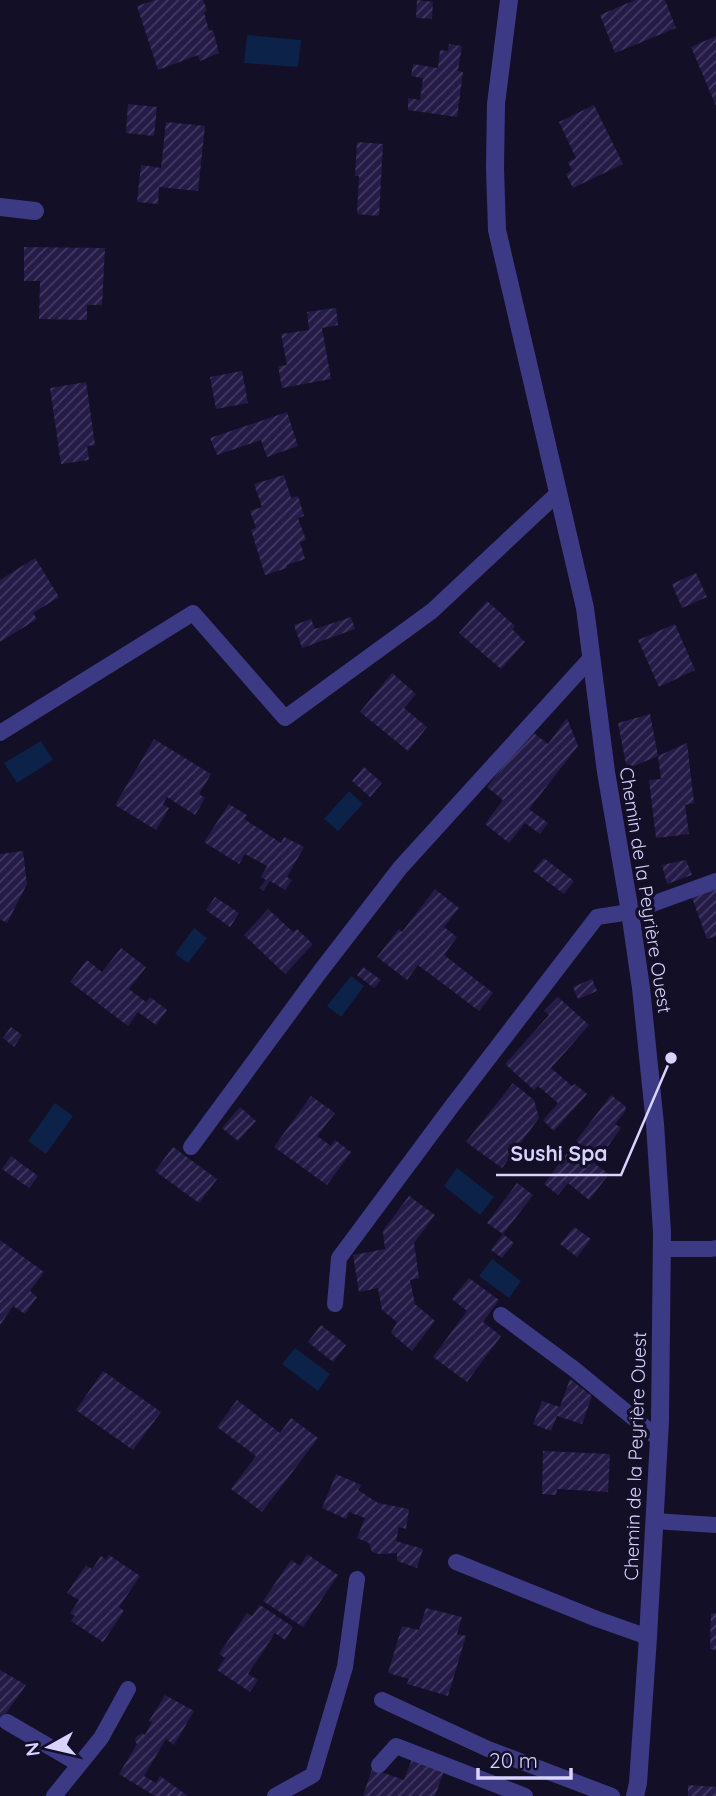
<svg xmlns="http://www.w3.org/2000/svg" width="716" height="1796" viewBox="0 0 716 1796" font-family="Quicksand,sans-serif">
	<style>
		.water { fill: #0c2248 }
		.building { fill: url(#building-hatch) }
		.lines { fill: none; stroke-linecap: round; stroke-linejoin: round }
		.lane { stroke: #3d3a85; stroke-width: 16 }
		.street { stroke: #3d3a85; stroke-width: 18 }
		.labels { text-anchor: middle; stroke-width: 7; stroke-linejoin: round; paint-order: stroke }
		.street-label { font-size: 19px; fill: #d9d4ff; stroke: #130f26 }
		.leader { fill: none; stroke: #d9d4ff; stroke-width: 2.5 }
		.callout-dot { fill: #d9d4ff; stroke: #130f26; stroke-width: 2.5 }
		.callout-label { font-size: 21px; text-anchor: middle; font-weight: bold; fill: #d9d4ff; stroke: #130f26; stroke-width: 7; stroke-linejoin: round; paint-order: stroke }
	</style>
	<defs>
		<pattern id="building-hatch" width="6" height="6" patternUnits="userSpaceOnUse" patternTransform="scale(1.75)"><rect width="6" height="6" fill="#241b47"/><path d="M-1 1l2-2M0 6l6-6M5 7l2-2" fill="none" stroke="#433b63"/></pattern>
	</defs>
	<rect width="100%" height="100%" fill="#130f26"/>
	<path class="water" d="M247 35 301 40 298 67 244 63Z
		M41 741 53 760 17 783 4 763Z
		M349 791 363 804 338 831 324 819Z
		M194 928 207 938 188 963 175 954Z
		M351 976 364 986 341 1017 327 1006Z
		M55 1103 73 1116 46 1154 28 1141Z
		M457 1168 494 1197 480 1215 444 1186Z
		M492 1259 521 1281 509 1298 479 1276Z
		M295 1348 330 1374 318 1391 282 1364Z"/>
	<path class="building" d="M155 0H203L207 11 204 12 209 31 213 30 219 53 200 61 198 55 158 70 137 6Z
		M417 0 433 2 432 19 416 18Z
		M635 0H665L676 28 615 53 600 15Z
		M716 36V106L691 47Z
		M449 44 462 46 458 71 463 72 457 117 408 110V98L420 100 423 78 411 76 413 64 438 68 440 50 448 51Z
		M128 104 157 107 154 136 126 133Z
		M594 105 623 164 573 188 566 174 572 170 568 162 576 158 559 122Z
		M166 122 205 126 198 191 159 187 158 204 137 202 141 165 161 168Z
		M357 142 383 144 379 216 357 214 359 176H355Z
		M24 247 105 248 102 305H87V320L39 319 40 281H24Z
		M336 308 338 325 322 328 331 379 282 388 278 366 287 365 281 334 309 330 307 312Z
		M242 371 248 403 216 409 210 377Z
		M86 382 95 445 87 446 89 460 61 464 50 388Z
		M287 412 298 446 267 457 261 440 217 455 210 438Z
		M284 475 291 498 298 496 304 516 298 518 306 540 300 542 305 559 287 565V568L265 575 251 530 256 528 250 511 262 507 254 484Z
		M35 558 59 597 33 613 37 619 0 642V580Z
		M696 573 707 597 682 608 672 584Z
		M487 601 515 626 512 629 525 642 501 669 459 633Z
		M351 617 355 629 302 648 294 625 311 619 315 629Z
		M675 624 695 670 659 687 638 640Z
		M392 673 416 694 404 708 427 727 408 751 360 712Z
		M650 714 658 756 627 769 618 723Z
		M567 718 578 746 529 809 548 823 540 834 525 823 509 843 485 824 503 800 487 787 531 731 548 744Z
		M154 739 211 774 199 794 205 798 195 815 167 797 163 804 169 808 156 830 115 805Z
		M687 743 694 803 685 805 689 834 656 838 649 780 661 779 658 756Z
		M364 767 382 783 370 797 352 781Z
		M229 804 247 815 244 819 281 843 284 837 304 847 287 877 292 880 285 890 270 881 263 891 259 888 266 880 261 877 267 866 245 854 239 864 204 842Z
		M23 851 27 884 7 923 0 919V854Z
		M544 858 574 881 564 894 533 871Z
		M686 860 692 875 667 884 662 865Z
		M435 889 459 908 444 927 457 937 444 955 493 993 479 1011 418 965 407 980 377 957 399 929 402 932Z
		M716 889V936L707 939 692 898Z
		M215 897 239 913 230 927 206 910Z
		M268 909 293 932 297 929 313 944 285 974 244 935Z
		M121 948 146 967 129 989 146 1002 150 997 167 1010 156 1025 138 1012 128 1026 70 982 87 960 102 972Z
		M363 967 381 980 374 988 357 975Z
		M592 979 597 991 578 999 573 987Z
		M558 997 589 1025 551 1068 572 1086 575 1084 587 1094 554 1131 543 1120 558 1103 538 1086 534 1090 505 1064 549 1015 544 1011Z
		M11 1027 22 1035 14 1047 3 1038Z
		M513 1083 534 1100 539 1118 502 1168 466 1142Z
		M611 1095 625 1106 626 1110 615 1124 621 1128 595 1164 609 1174 589 1200 568 1183 558 1195 544 1184 567 1153 568 1154 578 1142 576 1141Z
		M311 1096 335 1113 317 1136 331 1146 335 1140 351 1152 327 1185 274 1147Z
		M240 1107 256 1121 238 1141 222 1128Z
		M173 1147 217 1179 199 1203 155 1171Z
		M11 1156 38 1176 29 1188 2 1169Z
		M517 1183 533 1195 503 1234 514 1243 502 1258 491 1250 503 1234 487 1223Z
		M409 1196 435 1215 414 1243 419 1278 410 1280 415 1304 435 1321 412 1351 391 1333 397 1322 382 1310 378 1288 359 1292 353 1255 385 1249 383 1231Z
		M574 1227 591 1239 577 1257 560 1244Z
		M0 1240 44 1272 30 1291 37 1297 25 1314 13 1306 0 1325Z
		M469 1278 499 1300 483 1322 501 1336 467 1382 433 1357 467 1311 452 1299Z
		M321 1325 346 1345 333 1362 308 1342Z
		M103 1371 161 1412 133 1450 76 1410Z
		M570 1379 592 1396 582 1424 557 1416 551 1431 533 1424 542 1401 560 1407Z
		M237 1400 280 1433 291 1418 318 1438 262 1512 231 1489 256 1456 217 1427Z
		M543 1451 610 1454 608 1492 557 1489 556 1495 542 1494Z
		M336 1474 361 1485 358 1490 378 1503 409 1509 406 1529 399 1527 396 1541 423 1549 417 1568 397 1561V1553L379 1554 372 1552 369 1543 357 1538 365 1518 349 1512 346 1519 322 1508Z
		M307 1554 338 1575 303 1627 263 1601 291 1560 300 1566Z
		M109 1555 140 1576 119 1607 124 1611 103 1642 71 1621 75 1616 70 1613 79 1600 67 1593 86 1565 92 1569 101 1556 106 1560Z
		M260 1605 293 1627 285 1640 275 1633 248 1674 258 1680 250 1692 217 1670 225 1658 219 1654 247 1613 252 1616Z
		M426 1608 462 1617 457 1634 466 1636 448 1696 407 1684 409 1679 388 1673 402 1626 419 1630Z
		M711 1613H716V1650L710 1649Z
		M0 1670 26 1685 0 1722Z
		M165 1695 194 1711 174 1745 166 1739 144 1776 156 1783 160 1776 188 1796H155L119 1774 137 1744 135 1741 136 1737 142 1733 145 1735 152 1722 149 1721Z
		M412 1759 444 1771 435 1796H363L372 1769 404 1780Z
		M688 1785 716 1787V1796H688Z"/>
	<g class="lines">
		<path class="lane" d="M0 733 193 613 285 718 432 611 558 493
			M191 1147 319 973 400 868 591 658
			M662 1249H711L716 1248
			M335 1304 339 1258 452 1106 597 917 630 912 716 881
			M501 1315 574 1369 659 1439
			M654 1521 716 1525
			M456 1562 597 1619 648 1637
			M382 1700 488 1749 612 1796
			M7 1722 79 1764
			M379 1765 396 1746 525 1796
			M54 1796 101 1738 128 1689
			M275 1796 313 1775 345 1667 357 1579"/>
		<path class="street" d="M509 0 496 104 495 168 497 230 585 608 606 772 630 912 641 988 655 1124 662 1232 660 1421 648 1637 638 1783 635 1796
			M0 207 35 211"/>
	</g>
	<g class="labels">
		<g class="street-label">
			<text transform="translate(646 890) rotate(81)" y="7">Chemin de la Peyrière Ouest</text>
			<text transform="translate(635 1456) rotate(-88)" y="7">Chemin de la Peyrière Ouest</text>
		</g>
	</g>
	<path class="leader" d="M671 1058L621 1175H496"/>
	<circle class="callout-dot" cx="671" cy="1058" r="7"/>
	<g class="callout-label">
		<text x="559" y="1161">Sushi Spa</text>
	</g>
	<g transform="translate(49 1747) rotate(262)" stroke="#130f26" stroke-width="5" paint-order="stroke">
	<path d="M0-5L12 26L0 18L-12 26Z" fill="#d9d4ff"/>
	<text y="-10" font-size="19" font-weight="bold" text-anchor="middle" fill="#d9d4ff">N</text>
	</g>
	<path d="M478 1768v10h93v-10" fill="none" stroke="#d9d4ff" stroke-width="3.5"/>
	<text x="489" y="1768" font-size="21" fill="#d9d4ff" stroke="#130f26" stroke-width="5" paint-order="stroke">20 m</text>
</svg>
